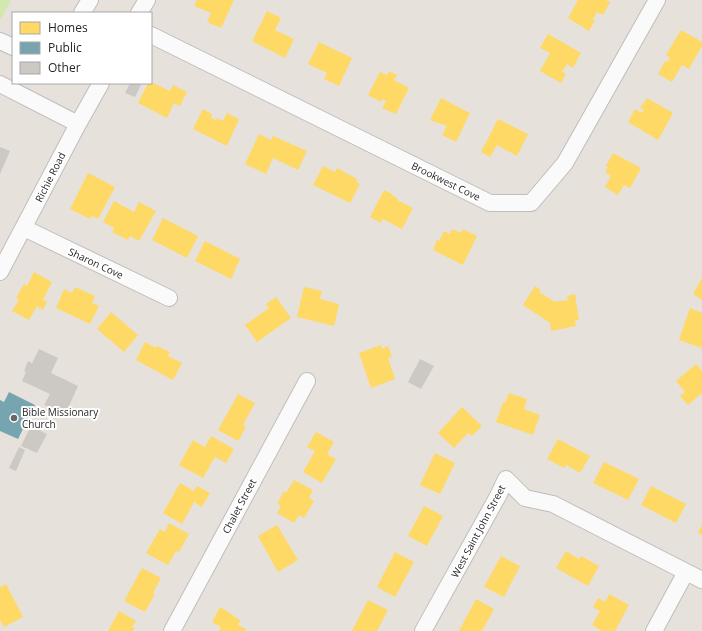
<svg xmlns="http://www.w3.org/2000/svg" width="702" height="631" viewBox="0 0 702 631" font-family="'Open Sans',sans-serif">
	<style>
		.pitch { fill: #d4e7af }
		.homes { fill: #ffd966 }
		.public { fill: #76a5af }
		.building { fill: #ccc9c5 }
		.lines { fill: none; stroke-linecap: round; stroke-linejoin: round }
		.minor-casing { stroke: #bfbdbd; stroke-width: 18 }
		.minor { stroke: #fbfafa; stroke-width: 16 }
		.poi-dot { fill: #696765; stroke: #fff; stroke-width: 1.5 }
		.labels { text-anchor: middle; stroke-width: 4; stroke-linejoin: round; paint-order: stroke }
		.street-label { font-size: 10px; fill: #262626; stroke: #fff }
		.poi-label { font-size: 10px; fill: #262626; stroke: #fff; text-anchor: start }
	</style>
	<rect width="100%" height="100%" fill="#e6e1db"/>
	<path class="pitch" d="M0 0H11L1 19H0Z"/>
	<path class="homes" d="M197 0H234L221 28 207 22 211 13 194 6Z
		M578 0H607L610 2 603 15 597 12 593 19 595 20 589 31 568 18Z
		M267 11 281 18 275 30 294 39 285 58 252 41Z
		M681 30 702 42V46L689 69 682 65 672 82 658 74 665 61 667 62 670 58 666 55Z
		M548 34 581 53 573 68 567 64 562 72 566 74 561 83 540 71 550 53 540 48Z
		M319 42 352 58 339 86 324 79 327 73 308 64Z
		M389 71 397 75 394 80 409 88 396 114 382 108 386 101 382 99 381 102 368 95 380 72 387 75Z
		M151 82 170 91 173 85 187 92 180 106 174 103 167 118 138 103 148 83H151Z
		M441 98 470 113 456 142 442 135 447 126 430 120Z
		M647 98 673 113 658 140 628 122 635 109 642 113 644 110 640 108Z
		M203 109 212 114 211 118 216 120 217 118 223 121 227 113 239 119 227 146 193 129Z
		M498 119 528 134 517 156 497 145 490 157 481 152Z
		M259 134 271 140 273 136 307 151 298 170 273 158 266 174 245 164Z
		M613 153 641 168 630 188 624 185 618 195 605 187 611 176 605 172 608 167 606 166Z
		M323 166 335 172 337 168 357 179 356 182 360 184 350 203 313 185Z
		M88 173 115 187 98 219 92 216 90 219 70 209Z
		M384 190 392 194V195L398 199 397 200 413 208 402 229 383 219 381 223 370 217Z
		M114 201 134 212 139 202 156 211 139 241 130 236 128 240 112 232 114 228 103 222Z
		M163 218 198 236 187 258 152 240Z
		M452 229 461 233 463 229 477 236 463 265 433 250 437 240 439 241 444 231 450 234Z
		M205 241 240 259 231 279 195 261Z
		M34 272 52 282 43 300 47 302 43 310 37 306 29 320 12 311 19 300 16 298 24 284 27 286Z
		M702 278V300L693 294Z
		M535 286 541 290 539 292 555 302 568 300 567 296 575 294 579 320 575 321 576 326 551 331 550 323 523 305Z
		M75 287 95 296 92 303 99 306 90 324 56 308 64 289 72 293Z
		M304 287 322 291 320 299 339 304 334 326 297 317Z
		M276 297 291 318 257 342 245 325 269 308 266 304Z
		M690 308 702 313V348L679 340Z
		M111 312 138 335 124 352 97 329Z
		M145 342 156 348 157 346 170 352 168 356 182 363 173 380 136 360Z
		M381 345 382 349 388 346 392 357 388 358 395 379 371 388 359 353Z
		M696 364 702 371V393L688 405 680 396 685 392 676 381Z
		M509 393 527 399 524 409 540 415 533 435 496 422 503 402 505 403Z
		M238 394 255 403 243 425 246 427 238 441 218 430Z
		M462 407 482 426 472 436 468 433 454 448 438 433Z
		M316 432 334 442 327 454 336 459 322 483 303 472 315 451 307 447Z
		M211 436 234 449 226 463 215 457 203 478 179 465 193 440 205 447Z
		M558 439 590 456 580 473 566 465 564 468 547 459Z
		M435 453 455 463 440 494 420 485Z
		M604 462 639 479 628 500 593 483Z
		M294 480 313 490 309 498 314 501 304 518 299 515 294 523 277 513 281 506 277 504 284 491 286 493Z
		M180 483 194 491 197 486 210 493 202 507 194 502 182 524 163 513Z
		M651 486 686 504 676 523 641 505Z
		M424 506 443 516 427 546 408 536Z
		M169 523 189 534 179 552 176 551 168 565 146 553 160 529 165 532Z
		M277 525 298 560 278 572 258 536Z
		M702 525V535L698 533Z
		M566 551 579 559 581 556 599 566 588 586 556 568Z
		M395 552 414 562 395 597 377 587Z
		M501 556 520 566 504 597 484 587Z
		M142 568 161 578 153 593 155 594 145 612 124 601Z
		M6 584 23 617 4 627 0 620V587Z
		M609 594 629 605 615 631H602L592 625 600 611 593 607 598 598 605 602Z
		M476 599 494 609 482 631H459Z
		M368 600 388 610 377 631H352Z
		M220 607 233 615V616L240 620 238 625 246 629 245 631H219L221 627 212 622Z
		M119 611 136 621 132 627 135 628 133 631H108Z"/>
	<path class="public" d="M9 392 35 405 18 439 0 431V400L4 402Z"/>
	<path class="building" d="M130 83H138L141 85 135 97 125 93Z
		M0 147 10 151 0 174Z
		M39 349 58 358 51 373 78 386 65 415 44 405 50 394 22 381 26 372 24 371 28 361 32 363Z
		M420 359 434 366 421 389 408 382Z
		M31 426 47 434 37 453 21 446Z
		M19 447 25 450 16 471 9 468Z"/>
	<g class="lines">
		<g class="minor-casing">
			<path id="minor" d="M82 13 90 0
				M139 13 147 0
				M151 35 490 203H531L565 163 657 0
				M0 41 13 47
				M0 84 78 124
				M24 228 169 298
				M0 272 78 124 101 83
				M172 631 307 381
				M423 631 498 496 506 479 525 498 553 504 702 580
				M654 631 686 572"/>
		</g>
		<use href="#minor" class="minor"/>
	</g>
	<circle class="poi-dot" cx="14" cy="418" r="4"/>
	<g class="labels">
		<g class="street-label">
			<text transform="translate(50 177) rotate(-63)" y="4">Richie Road</text>
			<text transform="translate(446 181) rotate(26)" y="4">Brookwest Cove</text>
			<text transform="translate(96 263) rotate(25)" y="4">Sharon Cove</text>
			<text transform="translate(239 506) rotate(-62)" y="4">Chalet Street</text>
			<text transform="translate(478 531) rotate(-62)" y="4">West Saint John Street</text>
		</g>
		<g class="poi-label">
			<text x="22" y="416">Bible Missionary<tspan x="22" dy="12">Church</tspan></text>
		</g>
	</g>
	<rect x="12" y="12" width="140" height="72" fill="#ffffff" stroke="#a8a8a8"/>
	<rect x="20" y="22" width="20" height="12" fill="#ffd966" stroke="#a8a8a8"/>
	<text x="48" y="32" font-size="12" fill="#262626">Homes</text>
	<rect x="20" y="42" width="20" height="12" fill="#76a5af" stroke="#a8a8a8"/>
	<text x="48" y="52" font-size="12" fill="#262626">Public</text>
	<rect x="20" y="62" width="20" height="12" fill="#ccc9c5" stroke="#a8a8a8"/>
	<text x="48" y="72" font-size="12" fill="#262626">Other</text>
</svg>
